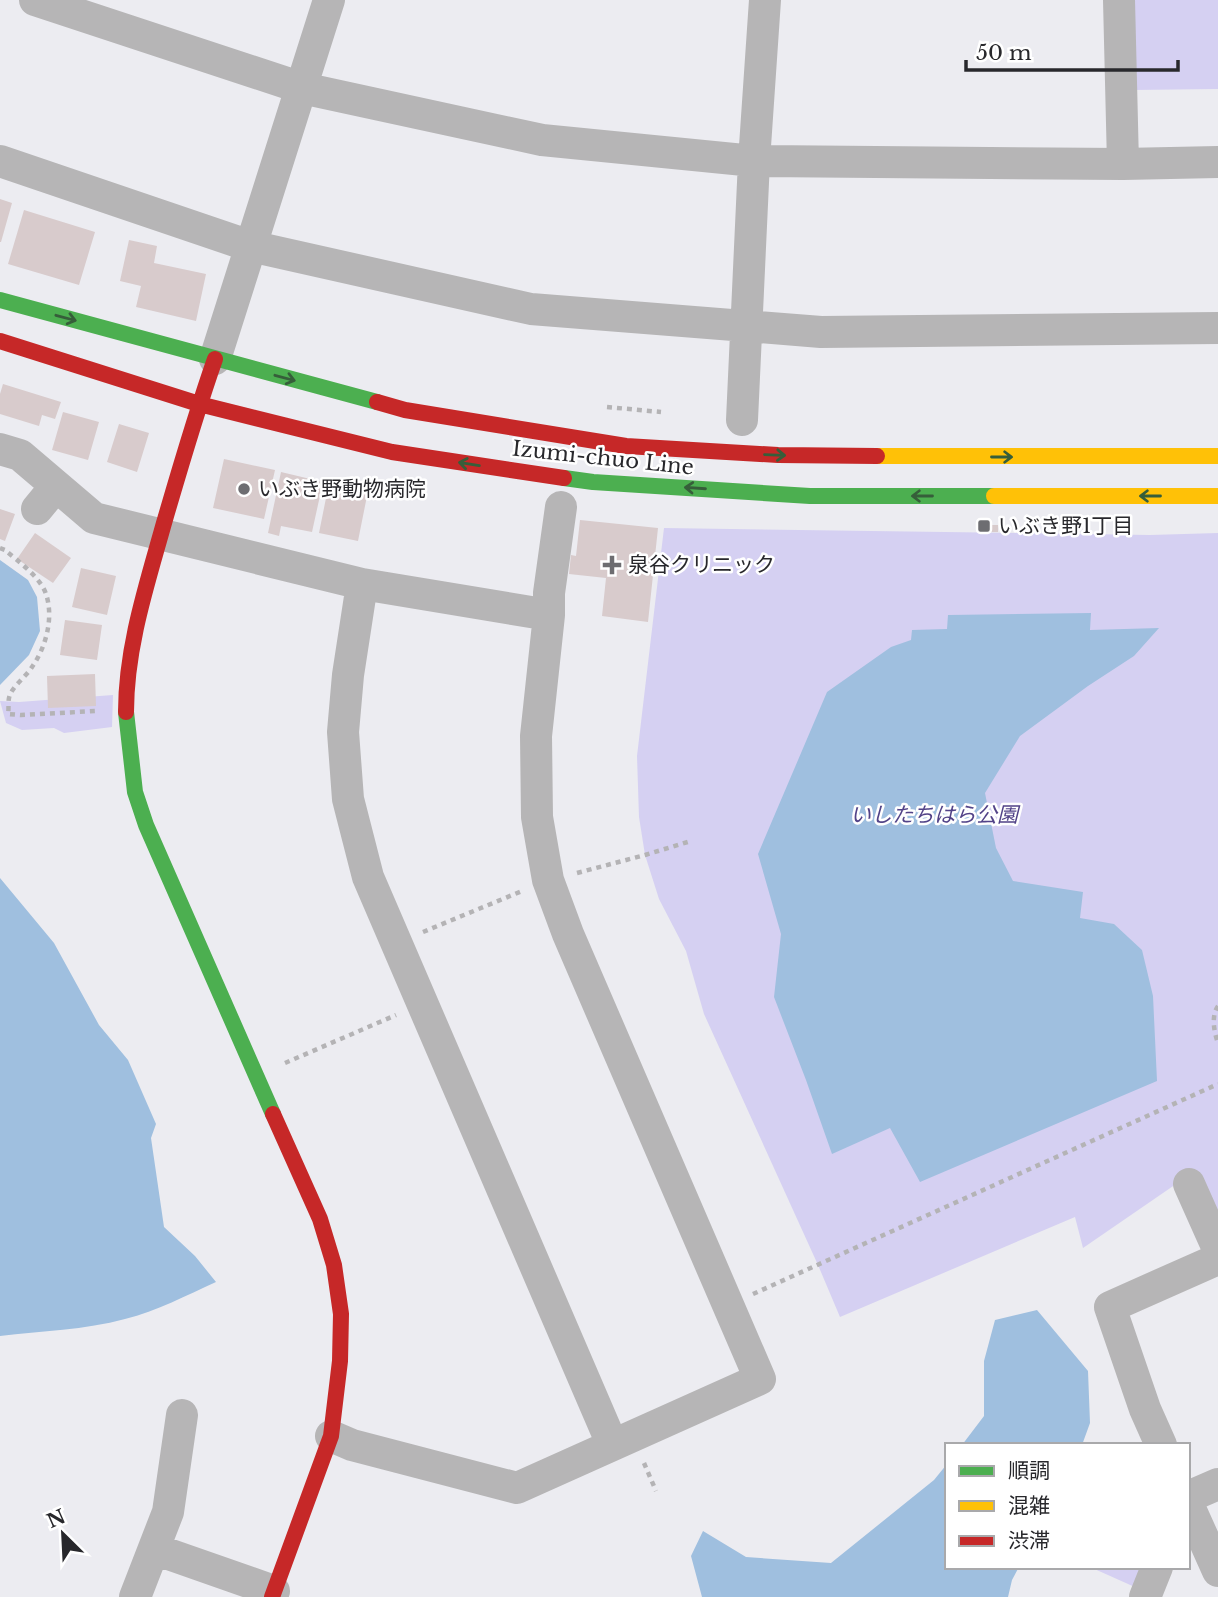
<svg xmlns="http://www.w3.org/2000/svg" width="1218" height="1597" viewBox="0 0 1218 1597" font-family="'Libre Baskerville','Noto Sans JP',serif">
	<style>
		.green { fill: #d5d0f2 }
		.water { fill: #9fbfdf }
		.building { fill: #d8cbcc }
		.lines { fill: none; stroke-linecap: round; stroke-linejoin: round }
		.path { stroke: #b4b3b5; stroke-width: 4.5; stroke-dasharray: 5 5; stroke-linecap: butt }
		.street { stroke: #b6b5b6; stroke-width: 32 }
		.fast { stroke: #4caf50; stroke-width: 16 }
		.slow { stroke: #ffc107; stroke-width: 16 }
		.jam { stroke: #c62828; stroke-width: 16 }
		.oneway { stroke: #365e3a }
		.poi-dot { fill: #6d6d71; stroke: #fff; stroke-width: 2.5 }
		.labels { text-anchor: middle; stroke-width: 5; stroke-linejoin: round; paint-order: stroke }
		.street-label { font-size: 21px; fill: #28282c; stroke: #fff }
		.poi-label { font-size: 21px; fill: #28282c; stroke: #fff; text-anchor: start }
		.park-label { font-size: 21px; font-style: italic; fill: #524388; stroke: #fff }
	</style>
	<rect width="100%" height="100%" fill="#ececf1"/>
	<path class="green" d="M1131 0H1218V89L1133 90Z
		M664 528 1150 535 1218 533V1222L1195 1171 1083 1248 1075 1217 840 1317 818 1265 704 1014 686 951 659 899 645 855 639 817 637 756Z
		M113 695 112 727 64 733 54 728 22 730 6 723 0 701 19 702Z
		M1090 1567H1145L1137 1588Z"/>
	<path class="water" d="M0 560 28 580 37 597 40 631 29 655 0 685Z
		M1091 613 1090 630 1159 628 1134 656 1088 686 1020 736 985 793 996 848 1013 881 1083 892 1080 918 1114 924 1142 950 1153 996 1157 1081 920 1182 890 1128 832 1154 806 1080 774 997 781 934 758 854 827 692 891 647 911 640 912 630 947 629 948 615Z
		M0 878 54 943 99 1025 128 1060 156 1124 151 1138 164 1227 195 1256 216 1282C187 1295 157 1311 125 1319 85 1330 41 1331 0 1336Z
		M1037 1310 1088 1371 1090 1423 1082 1445H962L984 1416V1361L995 1320Z
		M947 1464V1567H1019L1012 1580 1008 1597H702L691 1556 703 1531 746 1557 831 1563 934 1480Z"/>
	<path class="building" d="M0 199 12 203 1 242H0Z
		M24 210 95 232 79 285 8 264Z
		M129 240 157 246 154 263 206 274 196 321 136 307 141 286 120 281Z
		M3 384 61 402 55 419 42 415 39 426 0 414V394Z
		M63 412 99 422 88 460 52 450Z
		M119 424 149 433 137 472 107 462Z
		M224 459 275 470 264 519 213 508Z
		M281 472 323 482 312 532 281 526 279 536 268 533Z
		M330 478 369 486 358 541 319 533Z
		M0 509 15 514 5 541 0 539Z
		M580 520 658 528 648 622 602 616 606 578 569 574 571 555 576 556Z
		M982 525H998V532H982Z
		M35 533 71 558 53 583 17 559Z
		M81 568 116 576 107 615 72 607Z
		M65 620 102 625 97 660 60 655Z
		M95 674 96 706 48 708 47 676Z"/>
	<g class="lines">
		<path class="path" d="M607 407 661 412
			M0 548 5 550C18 561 41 578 46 594 54 618 46 647 32 667 26 677 11 687 9 698 8 703 9 709 8 714L21 715 96 711
			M577 873 645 855 691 841
			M423 932 522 891
			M1218 1006C1211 1016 1214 1032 1218 1043
			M285 1063 396 1015
			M753 1294 1218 1084
			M644 1463 656 1491"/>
		<path class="street" d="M35 0 302 88 542 140 754 161 1123 164 1218 162
			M1119 0 1123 164
			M0 161 250 246 531 309 821 332 1218 328
			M215 359 329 0
			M742 420 754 161 765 0
			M0 449 20 455 94 518 362 584 549 615 536 736 537 817 548 880 568 934 760 1379 517 1488 352 1445 331 1436
			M37 509 56 486
			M362 584 348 675 343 732 348 799 368 877 612 1444
			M549 615V593L561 507
			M1189 1184 1218 1249
			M1161 1445 1145 1409 1110 1307 1218 1259
			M1188 1497 1218 1484
			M1188 1504 1218 1571
			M154 1549 274 1591
			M135 1597 168 1512 182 1415
			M1145 1597 1157 1567"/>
		<path class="fast" d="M0 300 377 402
			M564 478 593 482 810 496H994
			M126 712 135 792 146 825 273 1114"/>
		<path class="slow" d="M877 456H1218
			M994 496H1218"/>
		<path class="jam" d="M0 341 199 404 392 452 564 478
			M377 402 405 410 626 446 778 455 877 456
			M126 712C126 647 147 584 164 523 180 468 196 413 215 359
			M272 1597 331 1436 340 1361 341 1314 334 1265 320 1219 273 1114"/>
	</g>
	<defs><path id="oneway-shaft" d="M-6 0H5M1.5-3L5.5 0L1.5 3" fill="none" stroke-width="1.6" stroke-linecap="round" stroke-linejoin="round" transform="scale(1.75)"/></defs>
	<g class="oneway">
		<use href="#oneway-shaft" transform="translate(66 318) rotate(15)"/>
		<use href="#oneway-shaft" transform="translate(285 378) rotate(15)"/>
		<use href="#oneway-shaft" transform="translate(775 455) rotate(2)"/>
		<use href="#oneway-shaft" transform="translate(1002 457)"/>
		<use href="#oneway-shaft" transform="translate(469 464) rotate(-171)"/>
		<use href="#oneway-shaft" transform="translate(695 488) rotate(-176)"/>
		<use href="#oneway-shaft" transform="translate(922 496) rotate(-180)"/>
		<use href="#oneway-shaft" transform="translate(1150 496) rotate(180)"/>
	</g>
	<g class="poi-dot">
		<circle cx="244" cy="489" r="7"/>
		<rect x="977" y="519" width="14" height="14" rx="3.5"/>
		<path d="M608.5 554.5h7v7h7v7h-7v7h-7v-7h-7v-7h7z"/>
	</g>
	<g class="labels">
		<g class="street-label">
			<text transform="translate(603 458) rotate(6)" y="7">Izumi-chuo Line</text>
		</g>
		<g class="poi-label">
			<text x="258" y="496">いぶき野動物病院</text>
			<text x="998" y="533">いぶき野1丁目</text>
			<text x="628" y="572">泉谷クリニック</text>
		</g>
		<g class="park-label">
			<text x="934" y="822">いしたちはら公園</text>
		</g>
	</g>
	<rect x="945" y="1443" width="245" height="126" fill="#ffffff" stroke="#a9a9ab" stroke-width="2"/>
	<rect x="959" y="1466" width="35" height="10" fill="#4caf50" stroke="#a9a9ab" stroke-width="2"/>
	<text x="1008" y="1478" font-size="21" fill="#28282c">順調</text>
	<rect x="959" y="1501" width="35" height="10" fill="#ffc107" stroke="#a9a9ab" stroke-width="2"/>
	<text x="1008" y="1513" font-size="21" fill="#28282c">混雑</text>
	<rect x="959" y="1536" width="35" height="10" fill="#c62828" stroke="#a9a9ab" stroke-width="2"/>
	<text x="1008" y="1548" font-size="21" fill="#28282c">渋滞</text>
	<g transform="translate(63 1534) rotate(336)" stroke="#ffffff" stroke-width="5" paint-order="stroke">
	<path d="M0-5L12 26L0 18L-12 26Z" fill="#28282c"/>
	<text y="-10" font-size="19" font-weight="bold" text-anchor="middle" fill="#28282c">N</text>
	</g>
	<path d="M966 60v10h212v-10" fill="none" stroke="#28282c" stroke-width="3.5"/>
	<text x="976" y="60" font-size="21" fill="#28282c" stroke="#ffffff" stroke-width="5" paint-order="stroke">50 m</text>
</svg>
